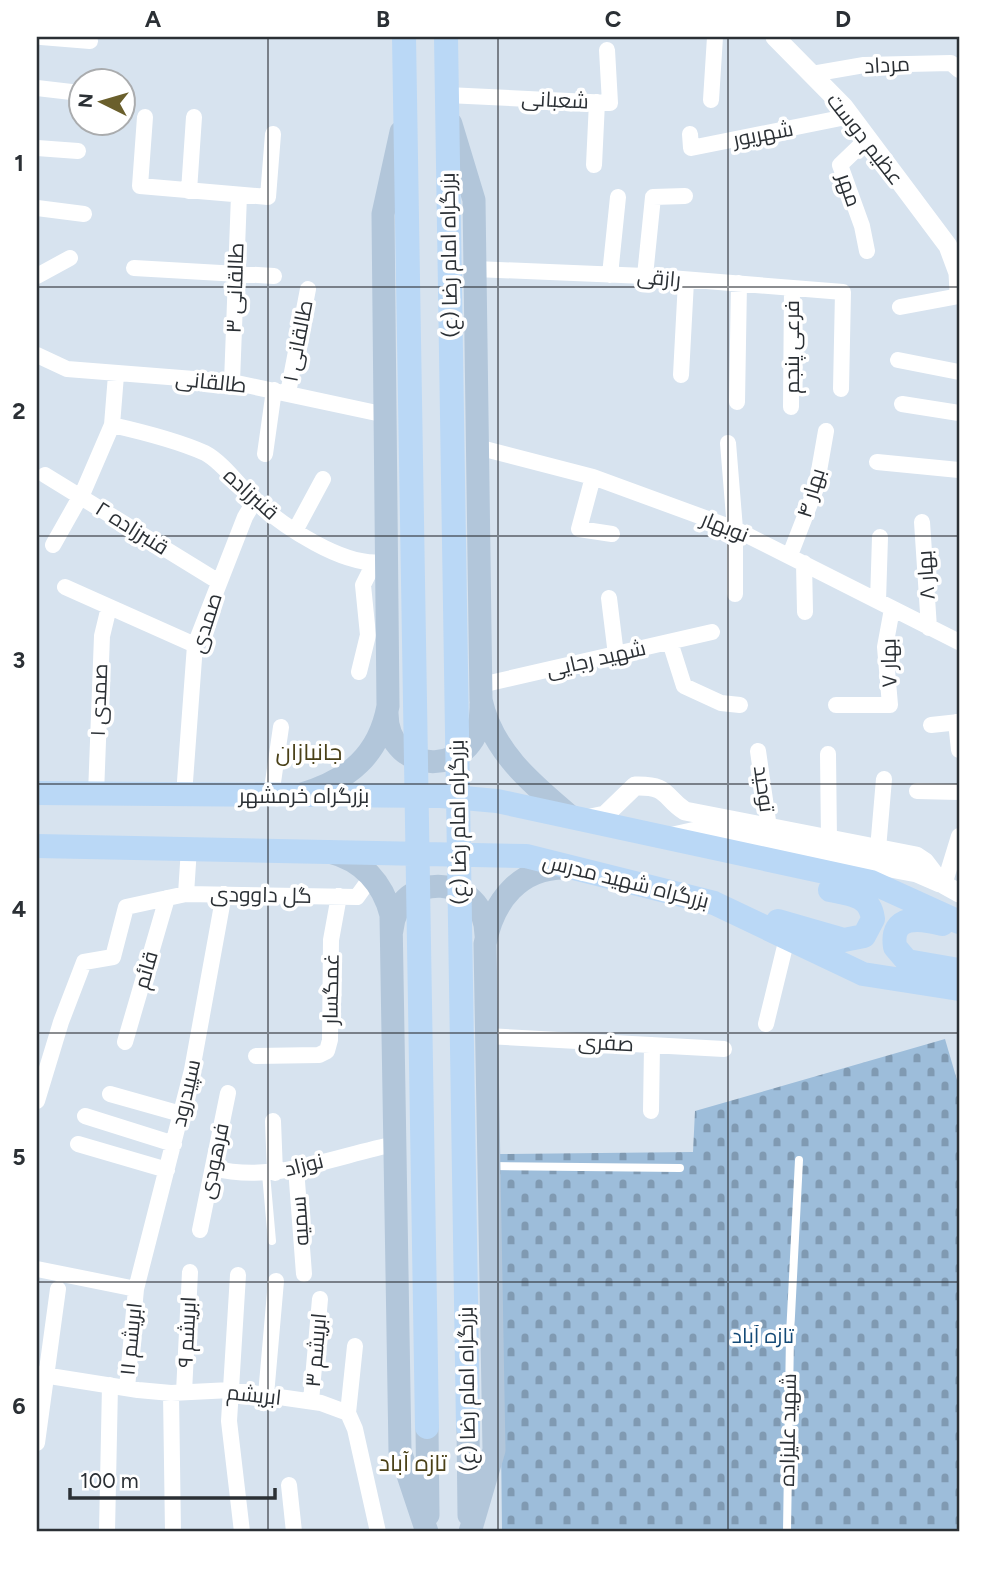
<svg xmlns="http://www.w3.org/2000/svg" width="996" height="1569" viewBox="0 0 996 1569" font-family="Figtree,Cairo,sans-serif">
	<style>
		.cemetery { fill: url(#cemetery-stones) }
		.lines { fill: none; stroke-linecap: round; stroke-linejoin: round }
		.service { stroke: #fff; stroke-width: 8 }
		.minor { stroke: #fff; stroke-width: 16 }
		.tertiary { stroke: #fff; stroke-width: 19 }
		.primary { stroke: #b2c6da; stroke-width: 23 }
		.trunk { stroke: #bad8f6; stroke-width: 24 }
		.grid { fill: none; stroke: #2b3035; stroke-width: 2; stroke-opacity: 0.55 }
		.labels { text-anchor: middle; stroke-width: 7; stroke-linejoin: round; paint-order: stroke }
		.street-label { font-size: 21px; fill: #2b3035; stroke: #fff }
		.park-label { font-size: 21px; fill: #144a76; stroke: #fff }
		.neighbourhood-label { font-size: 23px; fill: #4a4118; stroke: #fff }
		.neatline { fill: none; stroke: #2b3035; stroke-width: 2.5 }
		.grid-label { font-size: 23px; text-anchor: middle; font-weight: bold; fill: #2b3035 }
	</style>
	<defs>
		<pattern id="cemetery-stones" width="16" height="16" patternUnits="userSpaceOnUse" patternTransform="scale(1.75)"><rect width="16" height="16" fill="#9dbdda"/><path d="M2 7V4a2 2 0 0 1 4 0v3zM10 15v-3a2 2 0 0 1 4 0v3z" fill="#809ab2"/></pattern>
	</defs>
	<rect width="100%" height="100%" fill="#d7e3ef"/>
	<path class="cemetery" d="M945 1039 959 1087V1532H502L498 1154 693 1152 695 1111Z"/>
	<g class="lines">
		<path class="service" d="M492 1166 680 1168
			M266 1174 272 1241
			M787 1532 790 1335 799 1160"/>
		<path class="minor" d="M41 37 90 41
			M812 74 864 65 951 63 959 70
			M37 88 80 93
			M447 95 610 103 607 50
			M711 100 715 37
			M145 117 140 186 268 197 273 134
			M690 134 691 148 851 116
			M866 140 840 165 862 226 867 251
			M37 148 78 151
			M594 165 597 102
			M189 191 194 117
			M37 208 84 214
			M134 268 274 276
			M475 269 645 276 843 292 841 389
			M610 275 618 197
			M37 276 70 258
			M645 276 653 197 685 196
			M900 307 959 296
			M37 355 67 369 232 382 386 415
			M898 360 959 372
			M681 375 686 281
			M232 382 239 195
			M288 393 308 289
			M737 402 739 283
			M902 404 959 413
			M791 407 792 288
			M112 425C143 432 176 440 205 453 222 462 238 484 251 497 281 525 347 571 388 561
			M728 443 735 529V594
			M477 447 593 477 735 529 959 642
			M265 454 274 390
			M877 462 959 470
			M45 475 219 582
			M593 477 579 529 612 534
			M922 522 929 628
			M295 531 323 479
			M53 545 84 490 112 425 116 375
			M790 555 816 488 826 431
			M804 563 805 612
			M65 587 195 645
			M609 598 616 655
			M878 601 880 537
			M670 642 684 686 721 703 740 705
			M359 672 368 635 363 585 373 565
			M481 685 712 632
			M836 705H890L885 647 892 609
			M956 722 959 750
			M931 725 959 722
			M758 751 769 828
			M828 754 829 839
			M917 791 959 792
			M96 794 102 636 109 607
			M184 795 195 645 245 517 255 500
			M271 796 281 727
			M878 849 884 779
			M944 885 959 836
			M186 894 189 848
			M766 1024 787 938
			M487 1036 724 1049
			M125 1042 167 898
			M256 1056 319 1055 327 1051 330 1040 331 940 339 896
			M110 1094 181 1114
			M37 1101 61 1022 84 962 113 957 126 907 186 894 357 897 372 876
			M651 1111 652 1045
			M85 1116 174 1144
			M273 1121 275 1173
			M78 1144 167 1170
			M213 1168C274 1184 335 1156 395 1144
			M296 1168 304 1274
			M200 1230 228 1093
			M37 1269 136 1289
			M238 1275 229 1421 242 1532
			M37 1374 138 1390 171 1393 231 1390 321 1403 348 1413 355 1429 378 1532
			M127 1388 136 1289 192 1070 224 894
			M184 1392 190 1272
			M171 1393 173 1532
			M266 1395 276 1281
			M311 1401 320 1299
			M348 1413 355 1346
			M37 1443 58 1289
			M289 1485 294 1532
			M107 1532 110 1385"/>
		<path class="tertiary" d="M775 37 844 107 948 246 958 273 959 292
			M586 819 605 815 635 786C670 785 663 797 685 811L916 856 925 862 941 883 959 893
			M669 837 696 831 917 873 940 883"/>
		<path class="primary" d="M451 124 474 200 481 700C492 751 532 784 570 816
			M387 712C386 779 484 780 481 704
			M302 794C349 780 379 755 388 706L383 214 401 132
			M330 852C362 860 383 883 391 915L400 1451 427 1532
			M392 930C398 869 485 873 486 935
			M427 1427 428 1515
			M468 1427 469 1515
			M470 1532 494 1450 485 944C493 901 520 867 566 868"/>
		<path class="trunk" d="M404 37 427 1427
			M446 37 468 1427
			M37 793 441 796 497 801 871 882 959 922
			M37 846 526 856 714 903 863 974 959 989
			M778 921 844 940 864 936 873 919C870 895 850 894 830 890
			M942 924C920 918 890 914 895 947L907 961 959 970"/>
	</g>
	<path class="grid" d="M268 37V1532M498 37V1532M728 37V1532M37 287H959M37 536H959M37 784H959M37 1033H959M37 1282H959"/>
	<g class="labels">
		<g class="street-label">
			<text transform="translate(887 65) rotate(-3)" y="7">مرداد</text>
			<text transform="translate(555 100) rotate(3)" y="7">شعبانی</text>
			<text transform="translate(763 134) rotate(-11)" y="7">شهریور</text>
			<text transform="translate(865 139) rotate(52)" y="7">عظیم دوست</text>
			<text transform="translate(849 190) rotate(71)" y="7">مهر</text>
			<text transform="translate(449 255) rotate(-91)" y="7">بزرگراه امام رضا (ع)</text>
			<text transform="translate(659 278) rotate(5)" y="7">رازقی</text>
			<text transform="translate(235 288) rotate(-88)" y="7">طالقانی ۳</text>
			<text transform="translate(298 341) rotate(-79)" y="7">طالقانی ۱</text>
			<text transform="translate(792 347) rotate(-90)" y="7">فرعی پنجم</text>
			<text transform="translate(211 382) rotate(6)" y="7">طالقانی</text>
			<text transform="translate(811 493) rotate(-73)" y="7">بهار ۴</text>
			<text transform="translate(251 494) rotate(42)" y="7">قنبرزاده</text>
			<text transform="translate(725 527) rotate(22)" y="7">نوبهار</text>
			<text transform="translate(132 528) rotate(32)" y="7">قنبرزاده ۲</text>
			<text transform="translate(926 575) rotate(-94)" y="7">بهار ۸</text>
			<text transform="translate(206 623) rotate(-72)" y="7">صمدی</text>
			<text transform="translate(596 659) rotate(-13)" y="7">شهید رجایی</text>
			<text transform="translate(889 663) rotate(-91)" y="7">بهار ۷</text>
			<text transform="translate(99 700) rotate(-88)" y="7">صمدی ۱</text>
			<text transform="translate(764 789) rotate(82)" y="7">توحید</text>
			<text x="304" y="803">بزرگراه خرمشهر</text>
			<text transform="translate(458 822) rotate(-91)" y="7">بزرگراه امام رضا (ع)</text>
			<text transform="translate(626 881) rotate(14)" y="7">بزرگراه شهید مدرس</text>
			<text transform="translate(261 895) rotate(1)" y="7">گل داوودی</text>
			<text transform="translate(146 970) rotate(-74)" y="7">قائم</text>
			<text transform="translate(331 989) rotate(-89)" y="7">غمگسار</text>
			<text transform="translate(606 1043) rotate(3)" y="7">صفری</text>
			<text transform="translate(186 1093) rotate(-77)" y="7">سپیدرود</text>
			<text transform="translate(214 1161) rotate(-78)" y="7">فرهودی</text>
			<text transform="translate(304 1165) rotate(-14)" y="7">نوزاد</text>
			<text transform="translate(300 1221) rotate(-94)" y="7">سمیه</text>
			<text transform="translate(187 1332) rotate(-87)" y="7">ابریشم ۹</text>
			<text transform="translate(131 1339) rotate(-84)" y="7">ابریشم ۱۱</text>
			<text transform="translate(316 1350) rotate(-85)" y="7">ابریشم ۳</text>
			<text transform="translate(467 1389) rotate(-91)" y="7">بزرگراه امام رضا (ع)</text>
			<text transform="translate(254 1395) rotate(6)" y="7">ابریشم</text>
			<text transform="translate(788 1430) rotate(-89)" y="7">شهید علیزاده</text>
		</g>
		<g class="park-label">
			<text x="763" y="1343">تازه آباد</text>
		</g>
		<g class="neighbourhood-label">
			<text x="309" y="760">جانبازان</text>
			<text x="413" y="1471">تازه آباد</text>
		</g>
	</g>
	<rect width="996" height="1569" fill="none" stroke="#ffffff" stroke-width="77"/>
	<g transform="translate(102 102) rotate(275)"><circle r="33" fill="#ffffff" stroke="#aaacae" stroke-width="2"/>
	<path d="M0-5L12 26L0 18L-12 26Z" fill="#6a5f2c"/>
	<text y="-10" font-size="19" font-weight="bold" text-anchor="middle" fill="#2b3035">N</text>
	</g>
	<path d="M70 1488v10h205v-10" fill="none" stroke="#2b3035" stroke-width="3.5"/>
	<text x="80" y="1488" font-size="21" fill="#2b3035" stroke="#ffffff" stroke-width="5" paint-order="stroke">100 m</text>
	<rect x="38" y="38" width="920" height="1492" class="neatline"/>
	<g class="grid-label">
		<text x="153" y="27">A</text>
		<text x="383" y="27">B</text>
		<text x="613" y="27">C</text>
		<text x="843" y="27">D</text>
		<text x="19" y="171">1</text>
		<text x="19" y="419">2</text>
		<text x="19" y="668">3</text>
		<text x="19" y="917">4</text>
		<text x="19" y="1165">5</text>
		<text x="19" y="1414">6</text>
	</g>
</svg>
